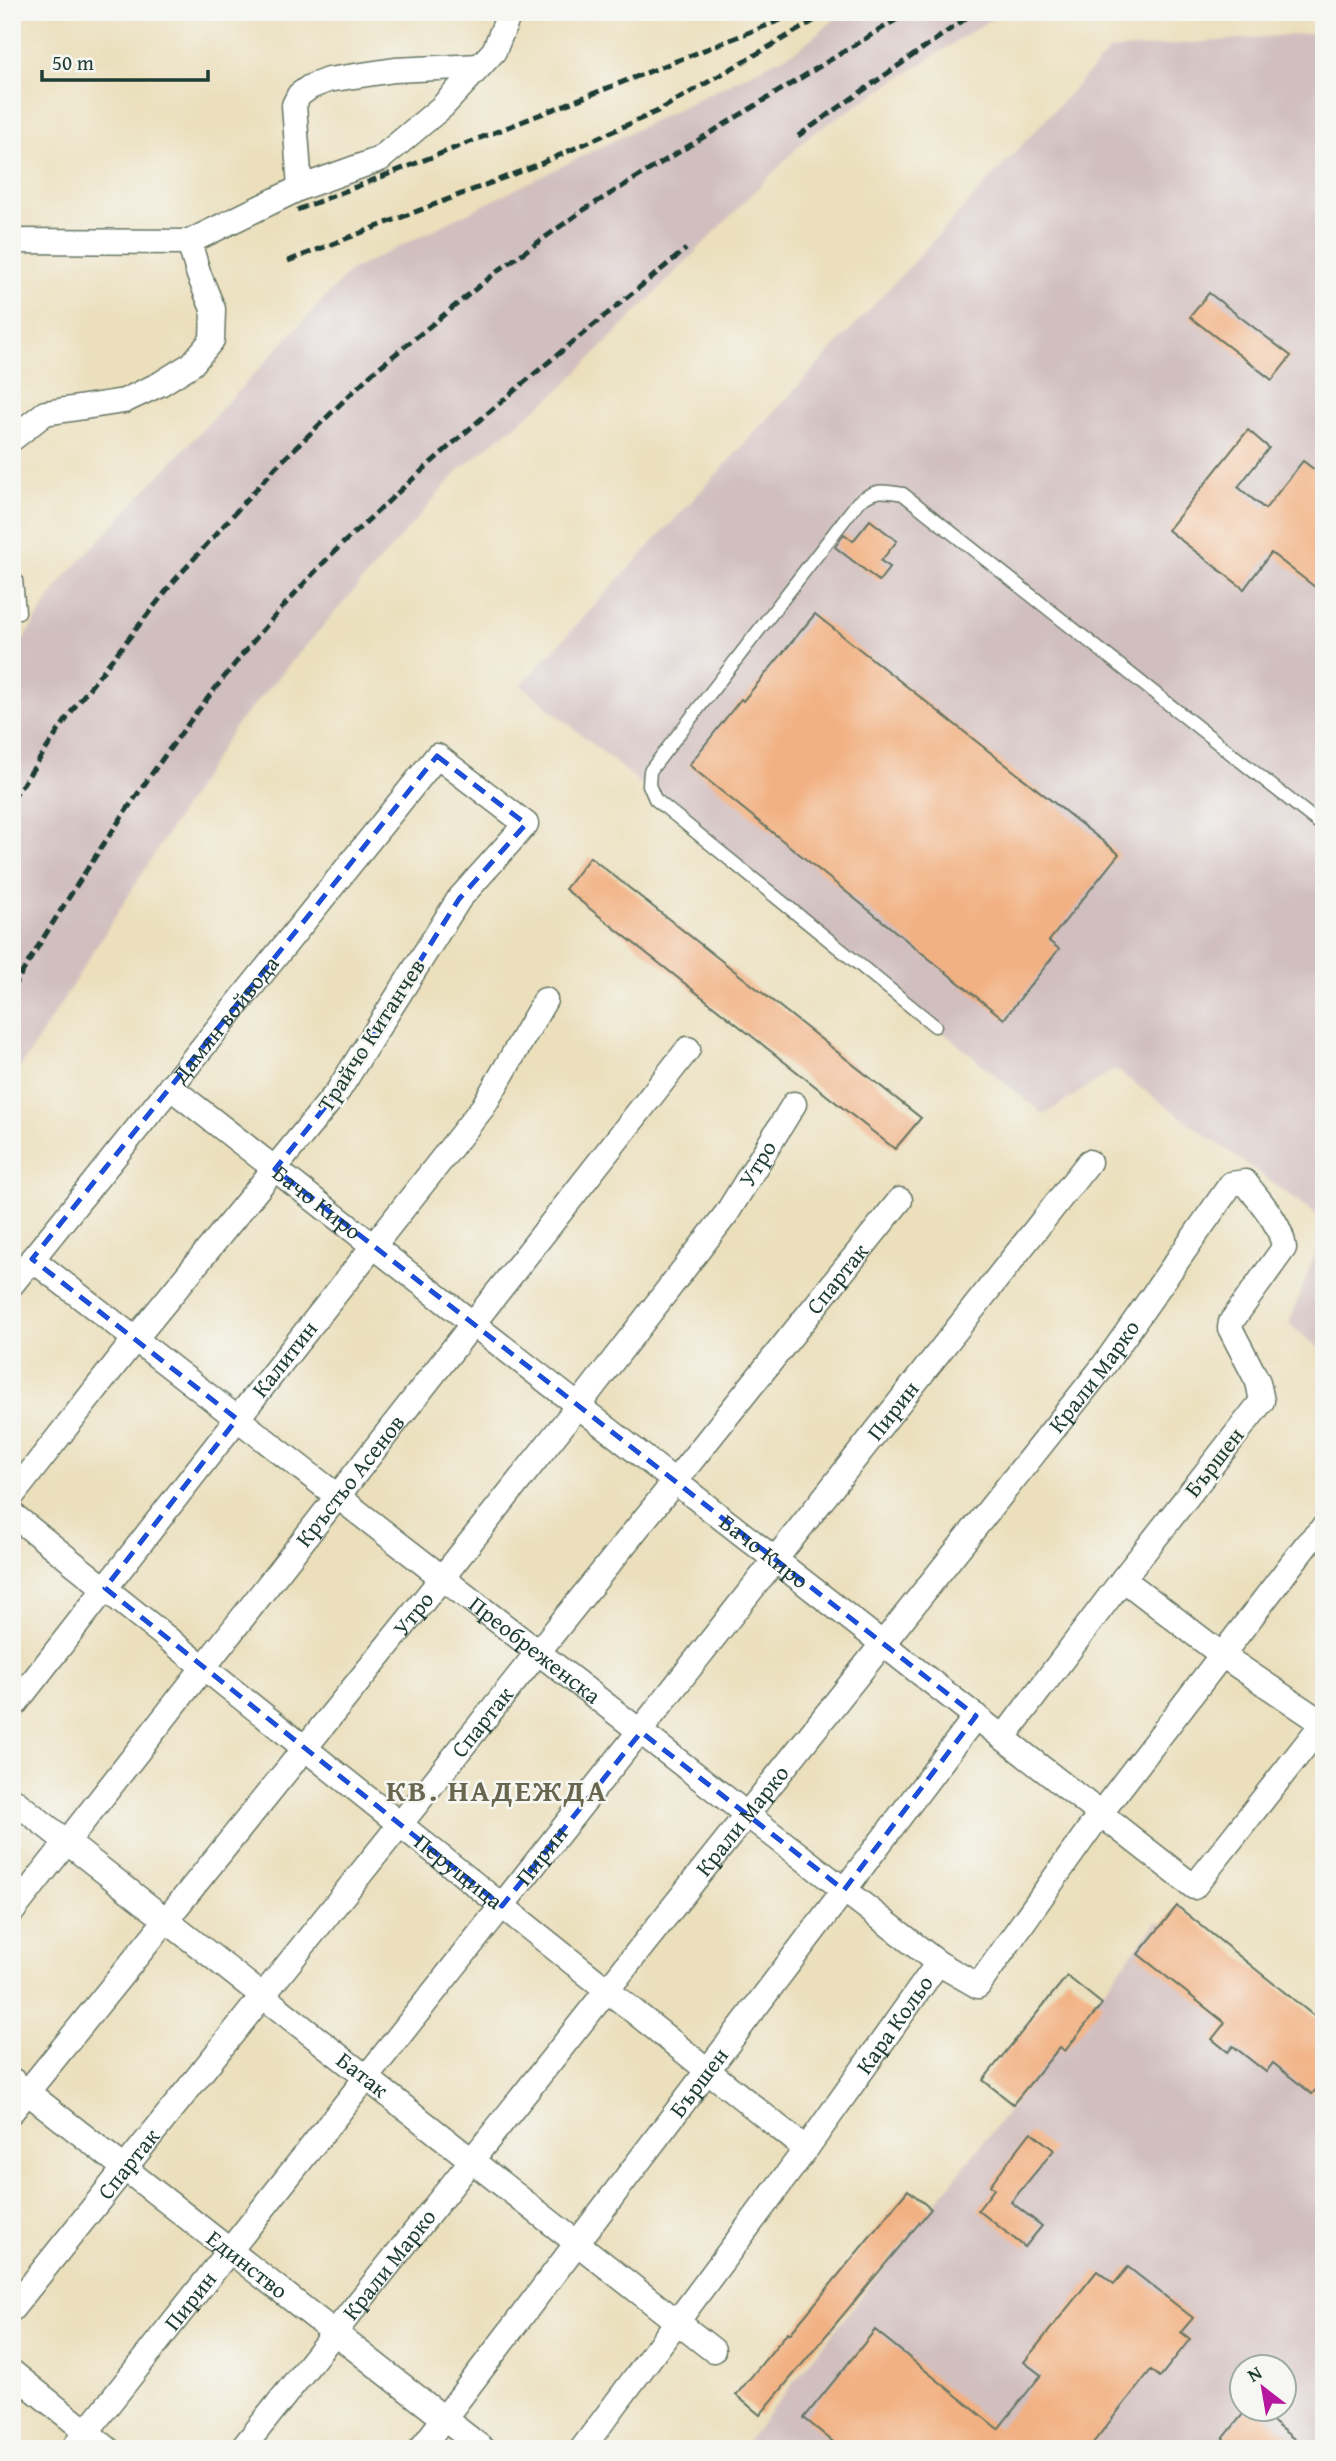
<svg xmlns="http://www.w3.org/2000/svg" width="1336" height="2461" viewBox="0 0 1336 2461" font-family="'Gentium Book Plus',serif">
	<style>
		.industrial { fill: #d1bfbf; fill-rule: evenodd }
		.building { fill: #f2b182 }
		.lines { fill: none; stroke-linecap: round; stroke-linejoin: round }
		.service-casing { stroke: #667664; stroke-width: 15 }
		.minor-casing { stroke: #667664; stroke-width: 27 }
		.service { stroke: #fff; stroke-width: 12 }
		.minor { stroke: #fff; stroke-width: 24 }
		.rail { stroke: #1f3d34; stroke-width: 5; stroke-dasharray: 10 5; stroke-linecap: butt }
		.marked { fill: none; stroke: #1d4ed8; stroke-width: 5; stroke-dasharray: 14 9; stroke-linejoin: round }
		.labels { text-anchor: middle; stroke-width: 5; stroke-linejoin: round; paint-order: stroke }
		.street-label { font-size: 23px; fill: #1f3d34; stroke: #f6f6f2 }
		.district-label { font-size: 30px; font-weight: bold; letter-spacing: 2px; fill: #69664f; stroke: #f6f6f2 }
	</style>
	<rect width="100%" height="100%" fill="#f6f6f2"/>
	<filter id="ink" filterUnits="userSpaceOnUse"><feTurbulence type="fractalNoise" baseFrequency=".0143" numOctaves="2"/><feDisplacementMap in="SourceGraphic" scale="14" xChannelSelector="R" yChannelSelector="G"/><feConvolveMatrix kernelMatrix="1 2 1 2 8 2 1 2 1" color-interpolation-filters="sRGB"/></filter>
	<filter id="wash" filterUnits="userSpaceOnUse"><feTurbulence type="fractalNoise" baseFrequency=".00686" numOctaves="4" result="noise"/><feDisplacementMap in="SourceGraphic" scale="28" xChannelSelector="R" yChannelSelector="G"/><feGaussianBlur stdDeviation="1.57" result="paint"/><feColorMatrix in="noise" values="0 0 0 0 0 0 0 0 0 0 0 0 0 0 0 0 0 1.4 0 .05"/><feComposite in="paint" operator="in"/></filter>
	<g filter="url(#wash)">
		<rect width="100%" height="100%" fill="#ebdfbc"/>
		<path class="industrial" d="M844 12H1002L809 136 563 387 460 469 233 729 12 1081V657L63 579 350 271 797 50Z
			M1324 32V1220L1115 1069 1044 1115 521 685 1110 50Z
			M1324 1229V1352L1289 1324Z
			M1158 1921 1324 2048V2449H741ZM1242 2366H1284V2408H1242Z"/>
		<g id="blocks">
			<path class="building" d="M1209 293 1291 356 1272 380 1190 317Z
				M1248 430 1269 448 1238 487 1265 509 1303 461 1324 477V594L1271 553 1244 589 1168 530Z
				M870 520 897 541 881 561 890 567 879 581 835 547 844 534 853 541Z
				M815 614 1119 854 1049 941 1059 949 1004 1019 689 765 741 699 743 701Z
				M590 857 921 1118 895 1149 565 889Z
				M1177 1906 1324 2024V2079L1312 2094 1273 2063 1266 2072 1233 2046 1228 2052 1212 2039 1225 2023 1138 1954Z
				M1067 1976 1102 2004 1065 2051 1060 2047 1013 2104 983 2080Z
				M1031 2132 1054 2150 1011 2202 1042 2226 1025 2247 978 2210 994 2189 990 2185Z
				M908 2190 931 2209 760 2415 736 2395 788 2332 790 2334Z
				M1128 2267 1193 2318 1181 2332 1190 2339 1160 2377 1151 2370 1088 2449H842L804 2418 875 2330 998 2429 1041 2375 1024 2362 1097 2271 1114 2284Z
				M1247 2409H1256L1307 2449H1215Z"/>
		</g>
	</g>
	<g filter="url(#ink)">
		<use href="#blocks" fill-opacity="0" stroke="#667664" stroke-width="2"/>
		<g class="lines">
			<g class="service-casing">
				<path id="service" d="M12 574 16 580 19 612
					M935 1026 655 799 649 785 650 771 858 502C876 489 881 490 903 494L1324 827"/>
			</g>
			<g class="minor-casing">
				<g id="minor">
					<path d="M300 188 294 105 299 95 310 87 328 80 395 70 480 66"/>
					<path d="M12 241 189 242 199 275 213 309 212 340 192 364 160 384 124 401 45 413 12 439"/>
					<path d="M189 242 300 188 380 159 442 107 494 51 510 12"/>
					<path id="s1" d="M170 1087 1194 1887 1323 1723"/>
					<path id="s2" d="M32 1259 938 1963"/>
					<path id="s3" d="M12 1284 437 756 526 824 459 899 338 1091 135 1339 12 1496"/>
					<path id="s4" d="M12 1514 806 2149"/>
					<path d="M1123 1579 1222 1655 1324 1724"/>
					<path id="s5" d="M12 1708 237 1419 483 1107 545 1000"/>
					<path id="s6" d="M12 1799 713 2350"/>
					<path id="s7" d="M12 1912 688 1049"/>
					<path id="s8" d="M12 2080 483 2449"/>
					<path id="s9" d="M12 2111 442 1578 578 1406 727 1213 794 1104"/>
					<path id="s10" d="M12 2309 900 1200"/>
					<path d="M12 2372 108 2449"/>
					<path id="s11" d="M73 2449 1089 1162"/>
					<path id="s12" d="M242 2449 1102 1368 1231 1184 1245 1182C1260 1202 1281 1223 1284 1248L1231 1322 1230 1328 1258 1382 1262 1401 1123 1579 1003 1738"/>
					<path id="s13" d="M421 2449 976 1716"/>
					<path id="s14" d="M582 2449 806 2149 938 1963 978 1986 1100 1814 1307 1544 1324 1527"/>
				</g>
			</g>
			<use href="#service" class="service"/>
			<use href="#minor" class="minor"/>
			<path class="rail" d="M798 136 975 12
				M297 210 801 12
				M288 261 542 163 658 111 829 12
				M12 800 76 705 174 581 276 467 371 374 499 270 582 211 909 12
				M12 989C105 836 206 684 330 556 350 536 372 517 392 498 486 411 587 331 686 249"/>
		</g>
	</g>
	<path class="marked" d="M437 756 526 824 459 899 338 1091 275 1169 976 1716 844 1890 641 1732 502 1906 105 1588 237 1419 32 1259Z"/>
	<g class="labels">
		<g class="street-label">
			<text dy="8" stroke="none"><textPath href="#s3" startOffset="340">Дамян войвода</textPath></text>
			<text transform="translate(371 1035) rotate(-57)" y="8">Трайчо Китанчев</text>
			<text dy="8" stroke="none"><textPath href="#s9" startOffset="1206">Утро</textPath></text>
			<text dy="8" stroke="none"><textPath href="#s1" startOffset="187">Бачо Киро</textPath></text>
			<text dy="8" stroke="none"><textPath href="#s10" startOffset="1320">Спартак</textPath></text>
			<text dy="8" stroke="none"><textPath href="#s5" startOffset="443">Калитин</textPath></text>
			<text dy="8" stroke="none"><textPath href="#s12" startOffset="1370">Крали Марко</textPath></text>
			<text dy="8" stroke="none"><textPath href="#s11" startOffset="1323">Пирин</textPath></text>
			<text transform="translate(1214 1462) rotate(-52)" y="8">Бършен</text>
			<text dy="8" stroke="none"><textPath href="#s7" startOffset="548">Кръстьо Асенов</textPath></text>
			<text dy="8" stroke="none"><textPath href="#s1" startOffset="754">Бачо Киро</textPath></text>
			<text dy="8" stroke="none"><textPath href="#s9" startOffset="639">Утро</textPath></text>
			<text dy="8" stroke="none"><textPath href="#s2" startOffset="637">Преобреженска</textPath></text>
			<text dy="8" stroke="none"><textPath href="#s10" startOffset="752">Спартак</textPath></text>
			<text dy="8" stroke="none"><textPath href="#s12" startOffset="803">Крали Марко</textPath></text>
			<text dy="8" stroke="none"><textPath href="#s11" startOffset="756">Пирин</textPath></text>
			<text dy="8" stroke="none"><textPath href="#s4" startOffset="572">Перущица</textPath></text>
			<text dy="8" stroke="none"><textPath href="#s14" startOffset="527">Кара Кольо</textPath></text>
			<text dy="8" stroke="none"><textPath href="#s6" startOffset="446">Батак</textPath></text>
			<text dy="8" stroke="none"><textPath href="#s13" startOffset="460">Бършен</textPath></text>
			<text dy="8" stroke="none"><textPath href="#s10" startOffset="186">Спартак</textPath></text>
			<text dy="8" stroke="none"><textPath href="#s12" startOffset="236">Крали Марко</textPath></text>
			<text dy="8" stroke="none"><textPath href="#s8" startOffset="299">Единство</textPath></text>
			<text dy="8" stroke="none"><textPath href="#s11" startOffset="189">Пирин</textPath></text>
		</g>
		<g class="district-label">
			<text x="497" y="1801">КВ. НАДЕЖДА</text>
		</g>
	</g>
	<rect width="1336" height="2461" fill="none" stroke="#f6f6f2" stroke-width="42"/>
	<g transform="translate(1263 2388) rotate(329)"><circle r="33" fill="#f6f6f2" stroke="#a0aca6" stroke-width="2"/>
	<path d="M0-5L12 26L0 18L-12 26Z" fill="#b5179e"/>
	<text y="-10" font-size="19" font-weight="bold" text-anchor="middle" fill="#1f3d34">N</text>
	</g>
	<path d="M42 70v10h166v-10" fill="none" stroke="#1f3d34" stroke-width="3.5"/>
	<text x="52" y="70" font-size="21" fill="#1f3d34" stroke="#f6f6f2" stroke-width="5" paint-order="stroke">50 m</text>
</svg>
